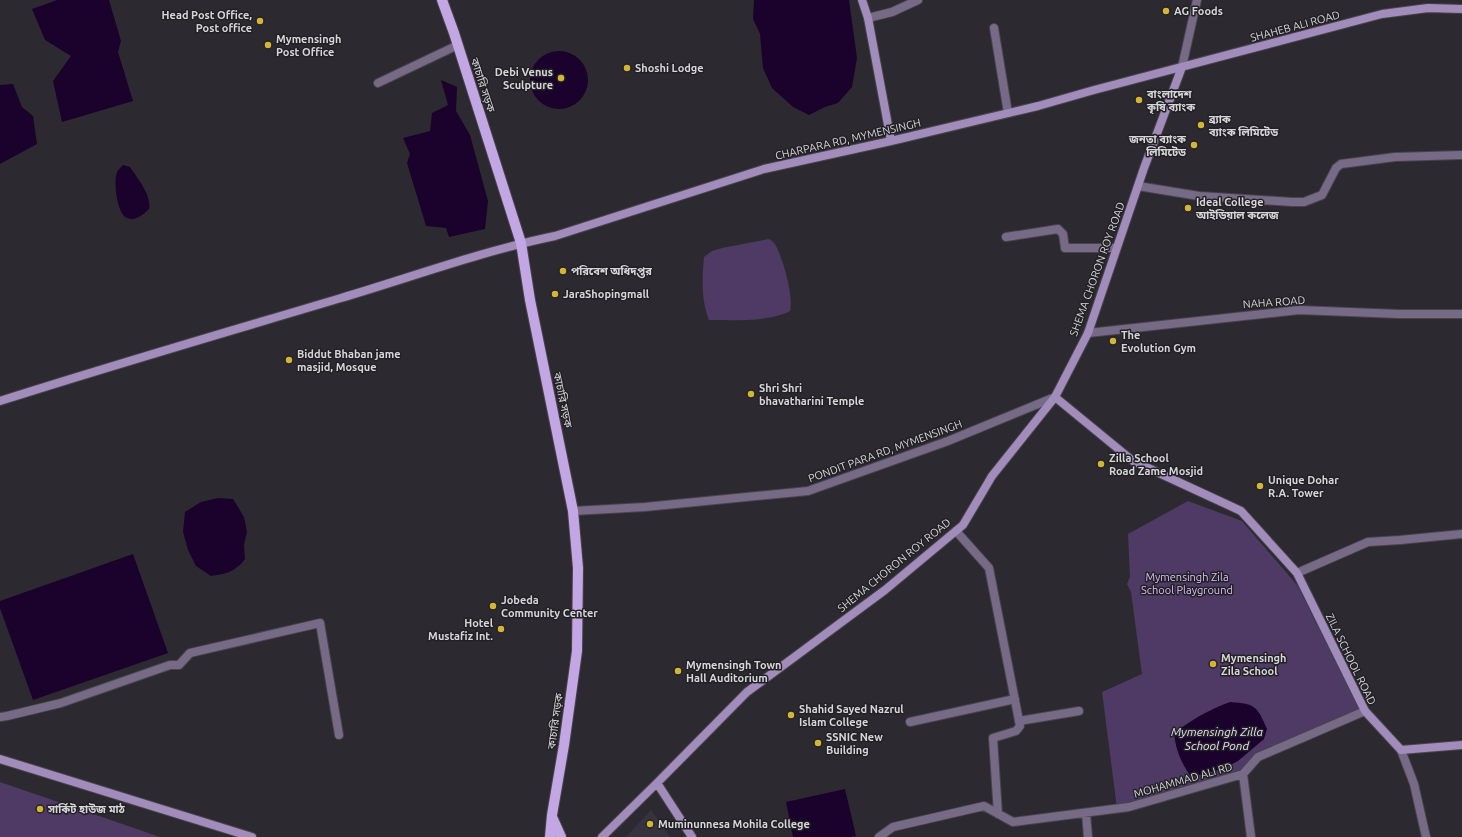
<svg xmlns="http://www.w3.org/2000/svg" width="1462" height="837" viewBox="0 0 1462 837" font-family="Ubuntu,'Noto Sans Bengali',sans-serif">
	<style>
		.built { fill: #37333e }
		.green { fill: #4e3a64 }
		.water { fill: #1a022d }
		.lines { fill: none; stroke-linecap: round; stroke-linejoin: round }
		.street-casing { stroke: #47454b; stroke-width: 10 }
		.secondary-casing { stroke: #47454b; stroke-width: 10 }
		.primary-casing { stroke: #47454b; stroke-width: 12 }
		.street { stroke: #776a87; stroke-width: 8 }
		.secondary { stroke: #a18cbb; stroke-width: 8 }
		.primary { stroke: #c2a7e4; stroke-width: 10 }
		.poi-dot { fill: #d4b535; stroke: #232126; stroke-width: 1.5 }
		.labels { text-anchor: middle; stroke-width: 3; stroke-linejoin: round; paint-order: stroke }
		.poi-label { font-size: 11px; font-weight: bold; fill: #d6d5d8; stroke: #232126; text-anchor: start }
		.street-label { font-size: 11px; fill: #d6d5d8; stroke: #232126 }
		.park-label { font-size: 11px; fill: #dac1f9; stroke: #232126 }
		.water-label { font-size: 12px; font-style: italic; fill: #e5ddf1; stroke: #232126 }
	</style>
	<rect width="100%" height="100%" fill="#2c2a30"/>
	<path class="built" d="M651 810 670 837H626Z"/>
	<path class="green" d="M769 239C772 241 775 243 776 246 783 259 794 297 790 311 770 322 732 320 709 320 701 300 702 278 704 257L712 251 722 248Z
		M1188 501 1242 521 1297 585 1360 710 1257 754 1240 770 1117 808 1102 692 1142 674 1131 592 1127 584 1130 577 1128 534Z
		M0 782 160 837H0Z"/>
	<path class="water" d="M57 0H109L121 41 118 52 133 101 62 122 53 81 71 56 45 40 32 9Z
		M754 0H849L857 58 852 87 838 103 825 107 809 115 793 107 772 88 763 68 760 34 753 19Z
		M530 80a29 29 0 1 1 58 0a29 29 0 1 1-58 0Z
		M441 80 457 87 456 111 470 135 488 201 485 229 449 237 446 228 426 226 407 163 410 154 403 138 430 131 432 113 448 105Z
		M13 84 22 107 33 116 37 144 0 164V85Z
		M123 165 130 167C137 178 152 195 149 209 144 214 135 222 127 218 117 214 113 182 117 172 118 170 121 167 123 165Z
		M218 498 233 499 244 517 247 532 244 545 245 559C235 572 226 574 211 576L196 566 188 550 183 532 185 512 201 502Z
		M133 554 168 653 33 700 0 608V601Z
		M1230 702C1256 704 1257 706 1267 729L1264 739 1238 761 1223 769 1191 777C1181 762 1176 751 1174 733 1193 719 1208 710 1230 702Z
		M845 789 856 836 851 837H793L786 802Z"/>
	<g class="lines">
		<g class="street-casing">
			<path id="street" d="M868 18 892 12 918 0
				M994 28 1008 113
				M1182 67 1197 0
				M378 83 458 45
				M1138 186 1199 196 1292 202H1304L1322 195 1336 168 1341 164 1395 157 1462 155
				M1006 237 1058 229 1063 234 1065 248H1116
				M1088 333 1299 310 1399 314H1462
				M573 511 645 507 808 491 948 441 1055 397
				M956 531 989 568 1020 726 1016 731 993 738 998 814
				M1297 573 1368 542 1400 540 1462 534
				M0 717 7 716 61 703 170 665H179L190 653 320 623 339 735
				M1019 721 1079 711
				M910 722 1015 699
				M1401 750 1414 784 1426 837
				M1243 774 1251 837
				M1086 813 1088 837
				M879 837 893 827 984 806 1013 822 1129 807 1243 774 1258 757 1365 711"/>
		</g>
		<g class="secondary-casing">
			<path id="secondary" d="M862 0 868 18 891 141
				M1055 397 1133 461 1241 511 1297 573 1365 711 1401 750 1462 745
				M0 401C113 365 227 332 341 298 412 277 482 251 555 236L764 169 891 141 1038 106 1094 90 1382 14 1428 8 1462 9
				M0 759 252 837
				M657 783 692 837
				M602 837 657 783 747 692 885 590 963 525 992 476 1055 397 1088 333 1144 168 1182 67"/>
		</g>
		<g class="primary-casing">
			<path id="primary" d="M442 0 454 33 521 243 530 300 573 511 578 568 577 651 564 745 552 815 550 837
				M553 819 561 837"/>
		</g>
		<use href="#street" class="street"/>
		<use href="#secondary" class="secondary"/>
		<use href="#primary" class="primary"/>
	</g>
	<g class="poi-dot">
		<circle cx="1166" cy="11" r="4"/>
		<circle cx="260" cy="21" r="4"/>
		<circle cx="268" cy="45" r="4"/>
		<circle cx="627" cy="68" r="4"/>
		<circle cx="561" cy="78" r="4"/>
		<circle cx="1139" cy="100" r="4"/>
		<circle cx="1201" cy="125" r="4"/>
		<circle cx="1194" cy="145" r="4"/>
		<circle cx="1188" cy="208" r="4"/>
		<circle cx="563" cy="271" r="4"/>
		<circle cx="555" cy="294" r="4"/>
		<circle cx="1113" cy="341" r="4"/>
		<circle cx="289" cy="360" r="4"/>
		<circle cx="751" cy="394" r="4"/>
		<circle cx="1101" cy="464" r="4"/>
		<circle cx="1260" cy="486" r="4"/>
		<circle cx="493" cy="606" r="4"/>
		<circle cx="501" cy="629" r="4"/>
		<circle cx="1213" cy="664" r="4"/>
		<circle cx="678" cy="671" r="4"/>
		<circle cx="791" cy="715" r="4"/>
		<circle cx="818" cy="743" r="4"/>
		<circle cx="40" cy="809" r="4"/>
		<circle cx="650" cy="824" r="4"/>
	</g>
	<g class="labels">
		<g class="poi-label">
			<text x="1174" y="15">AG Foods</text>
			<text x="252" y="19" text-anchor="end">Head Post Office,<tspan x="252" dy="13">Post office</tspan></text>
			<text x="276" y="43">Mymensingh<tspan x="276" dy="13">Post Office</tspan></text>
			<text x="635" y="72">Shoshi Lodge</text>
			<text x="553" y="76" text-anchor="end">Debi Venus<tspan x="553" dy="13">Sculpture</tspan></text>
			<text x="1147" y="98">বাংলাদেশ<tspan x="1147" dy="13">কৃষি ব্যাংক</tspan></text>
			<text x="1209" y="123">ব্র্যাক<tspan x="1209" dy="13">ব্যাংক লিমিটেড</tspan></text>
			<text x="1186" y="143" text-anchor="end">জনতা ব্যাংক<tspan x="1186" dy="13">লিমিটেড</tspan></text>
			<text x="1196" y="206">Ideal College<tspan x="1196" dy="13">আইডিয়াল কলেজ</tspan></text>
			<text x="571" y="275">পরিবেশ অধিদপ্তর</text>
			<text x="563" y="298">JaraShopingmall</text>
			<text x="1121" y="339">The<tspan x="1121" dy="13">Evolution Gym</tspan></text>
			<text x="297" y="358">Biddut Bhaban jame<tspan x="297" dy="13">masjid, Mosque</tspan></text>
			<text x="759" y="392">Shri Shri<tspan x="759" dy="13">bhavatharini Temple</tspan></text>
			<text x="1109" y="462">Zilla School<tspan x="1109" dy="13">Road Zame Mosjid</tspan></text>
			<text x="1268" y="484">Unique Dohar<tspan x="1268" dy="13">R.A. Tower</tspan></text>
			<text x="501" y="604">Jobeda<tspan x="501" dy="13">Community Center</tspan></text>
			<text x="493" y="627" text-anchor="end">Hotel<tspan x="493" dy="13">Mustafiz Int.</tspan></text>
			<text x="1221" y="662">Mymensingh<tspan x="1221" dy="13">Zila School</tspan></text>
			<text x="686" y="669">Mymensingh Town<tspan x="686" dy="13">Hall Auditorium</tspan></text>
			<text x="799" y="713">Shahid Sayed Nazrul<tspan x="799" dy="13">Islam College</tspan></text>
			<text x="826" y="741">SSNIC New<tspan x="826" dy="13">Building</tspan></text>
			<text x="48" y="813">সার্কিট হাউজ মাঠ</text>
			<text x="658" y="828">Muminunnesa Mohila College</text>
		</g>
		<g class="street-label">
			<text transform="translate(1295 26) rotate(-15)" y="4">SHAHEB ALI ROAD</text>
			<text transform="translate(483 85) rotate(72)" y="4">কাচারি সড়ক</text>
			<text transform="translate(848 139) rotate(-13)" y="4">CHARPARA RD, MYMENSINGH</text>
			<text transform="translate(1097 269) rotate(-70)" y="4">SHEMA CHORON ROY ROAD</text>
			<text transform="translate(1274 302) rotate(-4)" y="4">NAHA ROAD</text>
			<text transform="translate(563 400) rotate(78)" y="4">কাচারি সড়ক</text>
			<text transform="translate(885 451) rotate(-20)" y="4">PONDIT PARA RD, MYMENSINGH</text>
			<text transform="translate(894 565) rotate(-39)" y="4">SHEMA CHORON ROY ROAD</text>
			<text transform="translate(1351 659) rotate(64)" y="4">ZILA SCHOOL ROAD</text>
			<text transform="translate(555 721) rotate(-82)" y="4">কাচারি সড়ক</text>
			<text transform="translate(1183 780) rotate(-16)" y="4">MOHAMMAD ALI RD</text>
		</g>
		<g class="park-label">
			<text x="1187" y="581">Mymensingh Zila<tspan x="1187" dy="13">School Playground</tspan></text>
		</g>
		<g class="water-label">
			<text x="1217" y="736">Mymensingh Zilla<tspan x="1217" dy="14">School Pond</tspan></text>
		</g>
	</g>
</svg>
